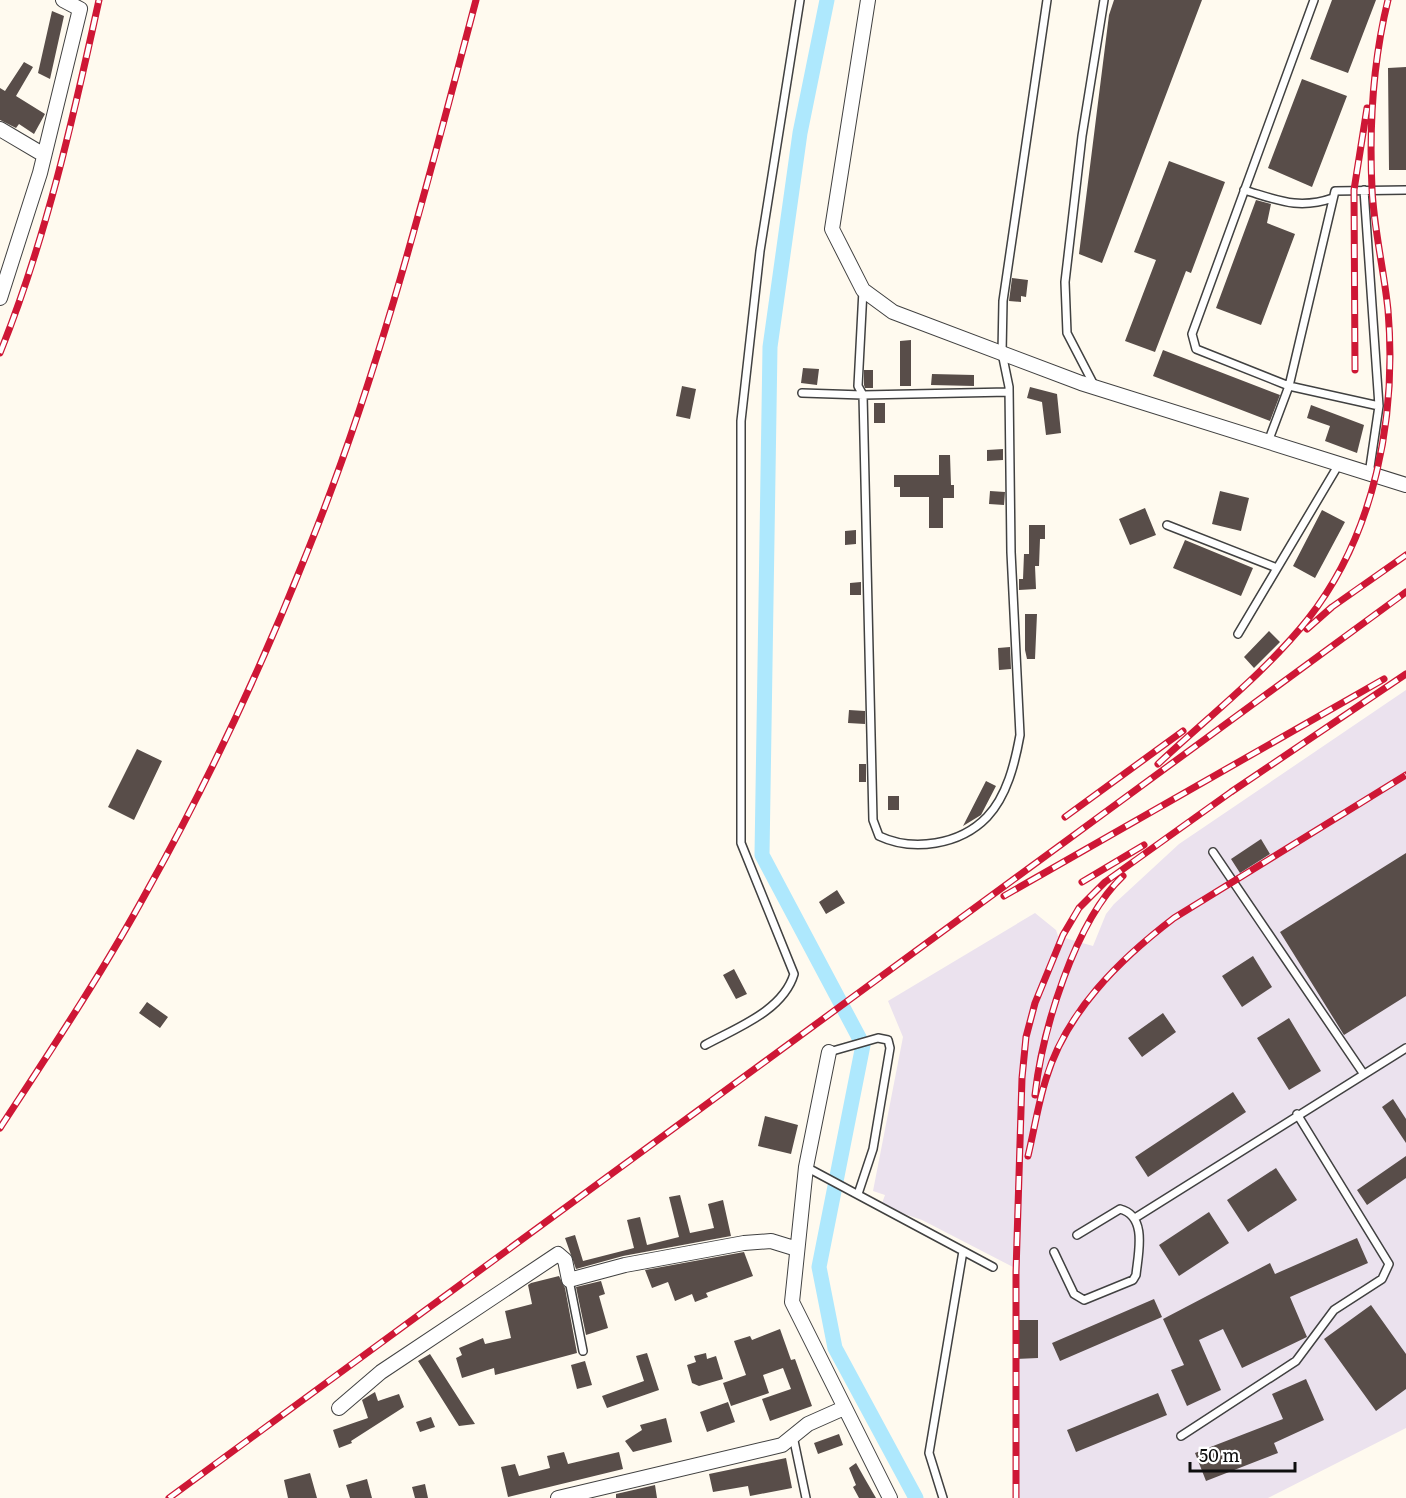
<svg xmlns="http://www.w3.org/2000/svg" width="1406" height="1498" viewBox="0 0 1406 1498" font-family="Literata,serif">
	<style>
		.industrial { fill: #ebe2ee }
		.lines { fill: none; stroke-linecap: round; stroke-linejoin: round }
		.canal { stroke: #aee8fd; stroke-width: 15 }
		.building { fill: #584d49 }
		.service-casing { stroke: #414141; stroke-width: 10 }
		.minor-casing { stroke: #414141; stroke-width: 16 }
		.service { stroke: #fff; stroke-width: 7 }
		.minor { stroke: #fff; stroke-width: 14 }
		.rail-casing { stroke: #ce1735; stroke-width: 7 }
		.rail { stroke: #fff; stroke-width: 4.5; stroke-dasharray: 14; stroke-linecap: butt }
	</style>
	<rect width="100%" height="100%" fill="#fffaef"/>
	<path class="industrial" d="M1406 690V1428L1268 1498H1013V1267L922 1220 881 1206 885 1195 873 1191 903 1037 888 1001 1035 913 1056 930 1058 936 1093 946 1106 914 1114 904 1179 844Z"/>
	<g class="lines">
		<path class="canal" d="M827 0 800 133 770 347 762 855 863 1045 819 1267 835 1348 916 1498"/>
	</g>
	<path class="building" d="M1114 0H1202L1102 263 1079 254 1109 15Z
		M1332 0H1376L1348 73 1310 59Z
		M52 11 64 16 50 79 38 73Z
		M24 62 33 67 16 96 45 114 34 134 19 124 16 128 0 120V88L5 91Z
		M1406 67V170H1389L1388 68Z
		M1302 79 1347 96 1312 187 1268 168Z
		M1169 161 1225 182 1191 273 1186 271 1155 352 1125 341 1156 260 1134 252Z
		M1256 200 1271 204 1267 223 1295 234 1261 325 1216 308Z
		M1012 278 1028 280 1026 297 1021 296V302L1009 301Z
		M911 340V386H900V341Z
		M1163 350 1280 395 1270 421 1153 376Z
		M803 368 819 369 817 385 801 383Z
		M864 370H873V388H865L864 385Z
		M932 374 974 375V386L931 385Z
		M682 386 696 389 690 419 676 416Z
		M1030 387 1057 394 1061 433 1046 435 1042 402 1027 398Z
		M874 403H885V423H874Z
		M1311 405 1364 425 1357 453 1325 441 1330 426 1307 418Z
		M1003 449V460L987 461V450Z
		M939 455H950L951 485H954V498H943V528H929V497H900V487H894V475H939Z
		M990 491 1005 492 1004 505 989 504Z
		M1220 491 1249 498 1241 531 1212 524Z
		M1145 508 1156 535 1130 545 1119 519Z
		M1322 510 1345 522 1315 578 1293 566Z
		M1029 525H1045V539H1040L1039 566H1035L1036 589 1019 590V579H1023L1024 554H1029Z
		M856 530V544L845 545V531Z
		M1185 540 1253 568 1241 596 1173 568Z
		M861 582V595H850V583Z
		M1025 614H1037L1035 659H1027L1025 650Z
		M1269 631 1280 642 1254 668 1244 657Z
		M1010 647 1011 669 999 670 998 648Z
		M849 710 865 711V724L848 723Z
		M137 749 162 761 134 820 108 807Z
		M859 764H866V782H859Z
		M986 781 996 786 981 815 963 826Z
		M888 796H899V810H888Z
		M1261 839 1270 854 1240 873 1231 859Z
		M1406 853V996L1344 1035 1280 932Z
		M837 890 845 903 826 914 819 902Z
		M1253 956 1272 987 1242 1007 1222 976Z
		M734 969 747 994 736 999 723 975Z
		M147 1002 168 1017 160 1028 139 1013Z
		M1163 1013 1176 1032 1142 1057 1128 1038Z
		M1289 1018 1321 1071 1289 1090 1257 1038Z
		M1233 1092 1246 1112 1148 1177 1135 1157Z
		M1393 1099 1406 1119V1143L1382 1107Z
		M765 1116 798 1125 791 1154 758 1146Z
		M1406 1156V1178L1367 1205 1357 1190Z
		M1276 1168 1297 1200 1248 1232 1227 1200Z
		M680 1195 690 1233 714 1228 708 1204 723 1200 731 1236 623 1256 576 1269 565 1238 575 1235 583 1261 634 1248 627 1220 640 1217 647 1245 679 1237 669 1197Z
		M1209 1212 1229 1243 1179 1276 1159 1245Z
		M1357 1238 1368 1263 1290 1297 1307 1337 1242 1368 1223 1329 1199 1340 1221 1390 1187 1406 1171 1370 1184 1365 1163 1319 1270 1263 1275 1274Z
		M744 1252 753 1276 706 1293 708 1297 695 1302 692 1294 675 1301 668 1282 652 1288 645 1270Z
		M559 1276 565 1288 577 1353 495 1375 494 1368 462 1378 456 1358 462 1355 459 1348 483 1338 485 1344 511 1338 505 1311 532 1304 528 1285 531 1283Z
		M601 1281 605 1294 599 1296 608 1328 586 1335 576 1287Z
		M1154 1299 1162 1317 1060 1361 1052 1343Z
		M1371 1305 1406 1354V1389L1376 1411 1324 1339Z
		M1014 1320H1038V1358L1014 1359Z
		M780 1329 791 1360 795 1359 812 1406 770 1421 762 1399 791 1389 783 1368 763 1375 769 1393 731 1406 723 1383 746 1375 734 1341 750 1336 752 1340Z
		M647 1353 659 1390 607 1408 602 1396 644 1381 636 1356Z
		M706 1353 707 1359 716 1356 723 1379 699 1386 692 1383 687 1365 696 1362 694 1356Z
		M430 1354 475 1424 459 1426 418 1361Z
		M585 1361 592 1385 577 1389 571 1365Z
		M1306 1379 1324 1420 1274 1443 1278 1453 1206 1481 1195 1453 1283 1419 1272 1394Z
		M375 1392 378 1401 399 1394 404 1407 351 1441 352 1443 339 1448 333 1430 368 1418 362 1400Z
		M1158 1393 1167 1415 1076 1452 1067 1430Z
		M728 1402 735 1422 707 1432 700 1412Z
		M431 1417 435 1427 420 1432 416 1422Z
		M666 1418 672 1442 633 1452 625 1441 642 1430 640 1425Z
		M839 1434 843 1445 818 1454 814 1443Z
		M564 1452 568 1464 619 1452 623 1469 508 1497 501 1467 515 1464 519 1476 550 1468 547 1456Z
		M786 1458 792 1488 750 1496 748 1486 713 1492 709 1474Z
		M856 1463 865 1479 876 1498H859L853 1487 856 1485 849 1468Z
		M310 1473 317 1498H288L284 1480Z
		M367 1479 372 1498H350L346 1485Z
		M425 1484 428 1498H415L412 1487Z
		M655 1485 657 1498H616V1494Z"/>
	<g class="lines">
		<g class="service-casing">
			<path id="service" d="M1244 190C1278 200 1298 210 1333 198
				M1364 190 1379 406 1369 474
				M863 290 858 386 863 395 873 820 879 836C913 852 960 845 987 817 1007 796 1015 763 1020 735L1011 552 1009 387 1002 353 1003 301 1047 0
				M1094 385 1067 333 1065 282 1082 136 1104 0
				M802 393 863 395 1009 392
				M1379 406 1289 386 1335 191 1406 190
				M1268 442 1289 386 1196 349 1192 334 1314 0
				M1167 525 1277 568
				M1238 634 1339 464
				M1213 852 1363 1073
				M705 1045C736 1028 783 1011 794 974L741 843V421L760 251 800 0
				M829 1052 878 1038 888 1040 890 1048 873 1149 858 1194
				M806 1167 993 1267
				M1135 1218 1406 1048
				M1054 1252 1074 1294 1084 1300 1133 1280 1136 1275C1138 1254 1148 1216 1120 1209L1077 1235
				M569 1280 583 1351
				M793 1436 806 1498
				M1181 1436 1296 1361 1334 1310 1382 1279 1389 1264 1297 1114
				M943 1498 929 1453 963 1251"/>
		</g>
		<g class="minor-casing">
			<path id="minor" d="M868 0 832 229 863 290 893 312 1081 383 1406 485
				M0 129 44 155
				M0 298 40 173 80 9 63 0
				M829 1052 806 1167 792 1302 890 1498
				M339 1408 381 1372 558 1254 565 1260 569 1280 625 1265 744 1243 771 1241 797 1249
				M558 1498 782 1445 808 1424 844 1408"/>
		</g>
		<use href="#service" class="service"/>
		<use href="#minor" class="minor"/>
		<g class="rail-casing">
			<path id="rail" d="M0 353C46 239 73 119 99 0
				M1355 370 1354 190 1367 108
				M1307 629 1332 607 1406 555
				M1158 764C1208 717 1265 673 1308 619 1375 534 1397 417 1388 310 1384 270 1374 230 1372 189 1369 125 1373 61 1388 0
				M1065 817 1183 731
				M1082 882 1144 845
				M1004 896 1384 679
				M1035 1095C1042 1031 1075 921 1123 876
				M0 1128C51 1050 103 972 147 891 208 782 262 666 308 550 380 372 427 185 476 0
				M1028 1156C1034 1131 1038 1104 1046 1079 1066 1012 1119 960 1174 918L1406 775
				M169 1498 1406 592
				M1016 1498V1272L1022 1078 1026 1037 1035 1003 1063 935 1079 908 1105 882 1231 792 1406 674"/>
		</g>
		<use href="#rail" class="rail"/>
	</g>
	<path d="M1190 1462v9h105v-9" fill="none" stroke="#0e0e0e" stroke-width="3"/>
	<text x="1199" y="1462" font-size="18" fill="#0e0e0e" stroke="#ffffff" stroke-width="4.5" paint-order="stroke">50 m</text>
</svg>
